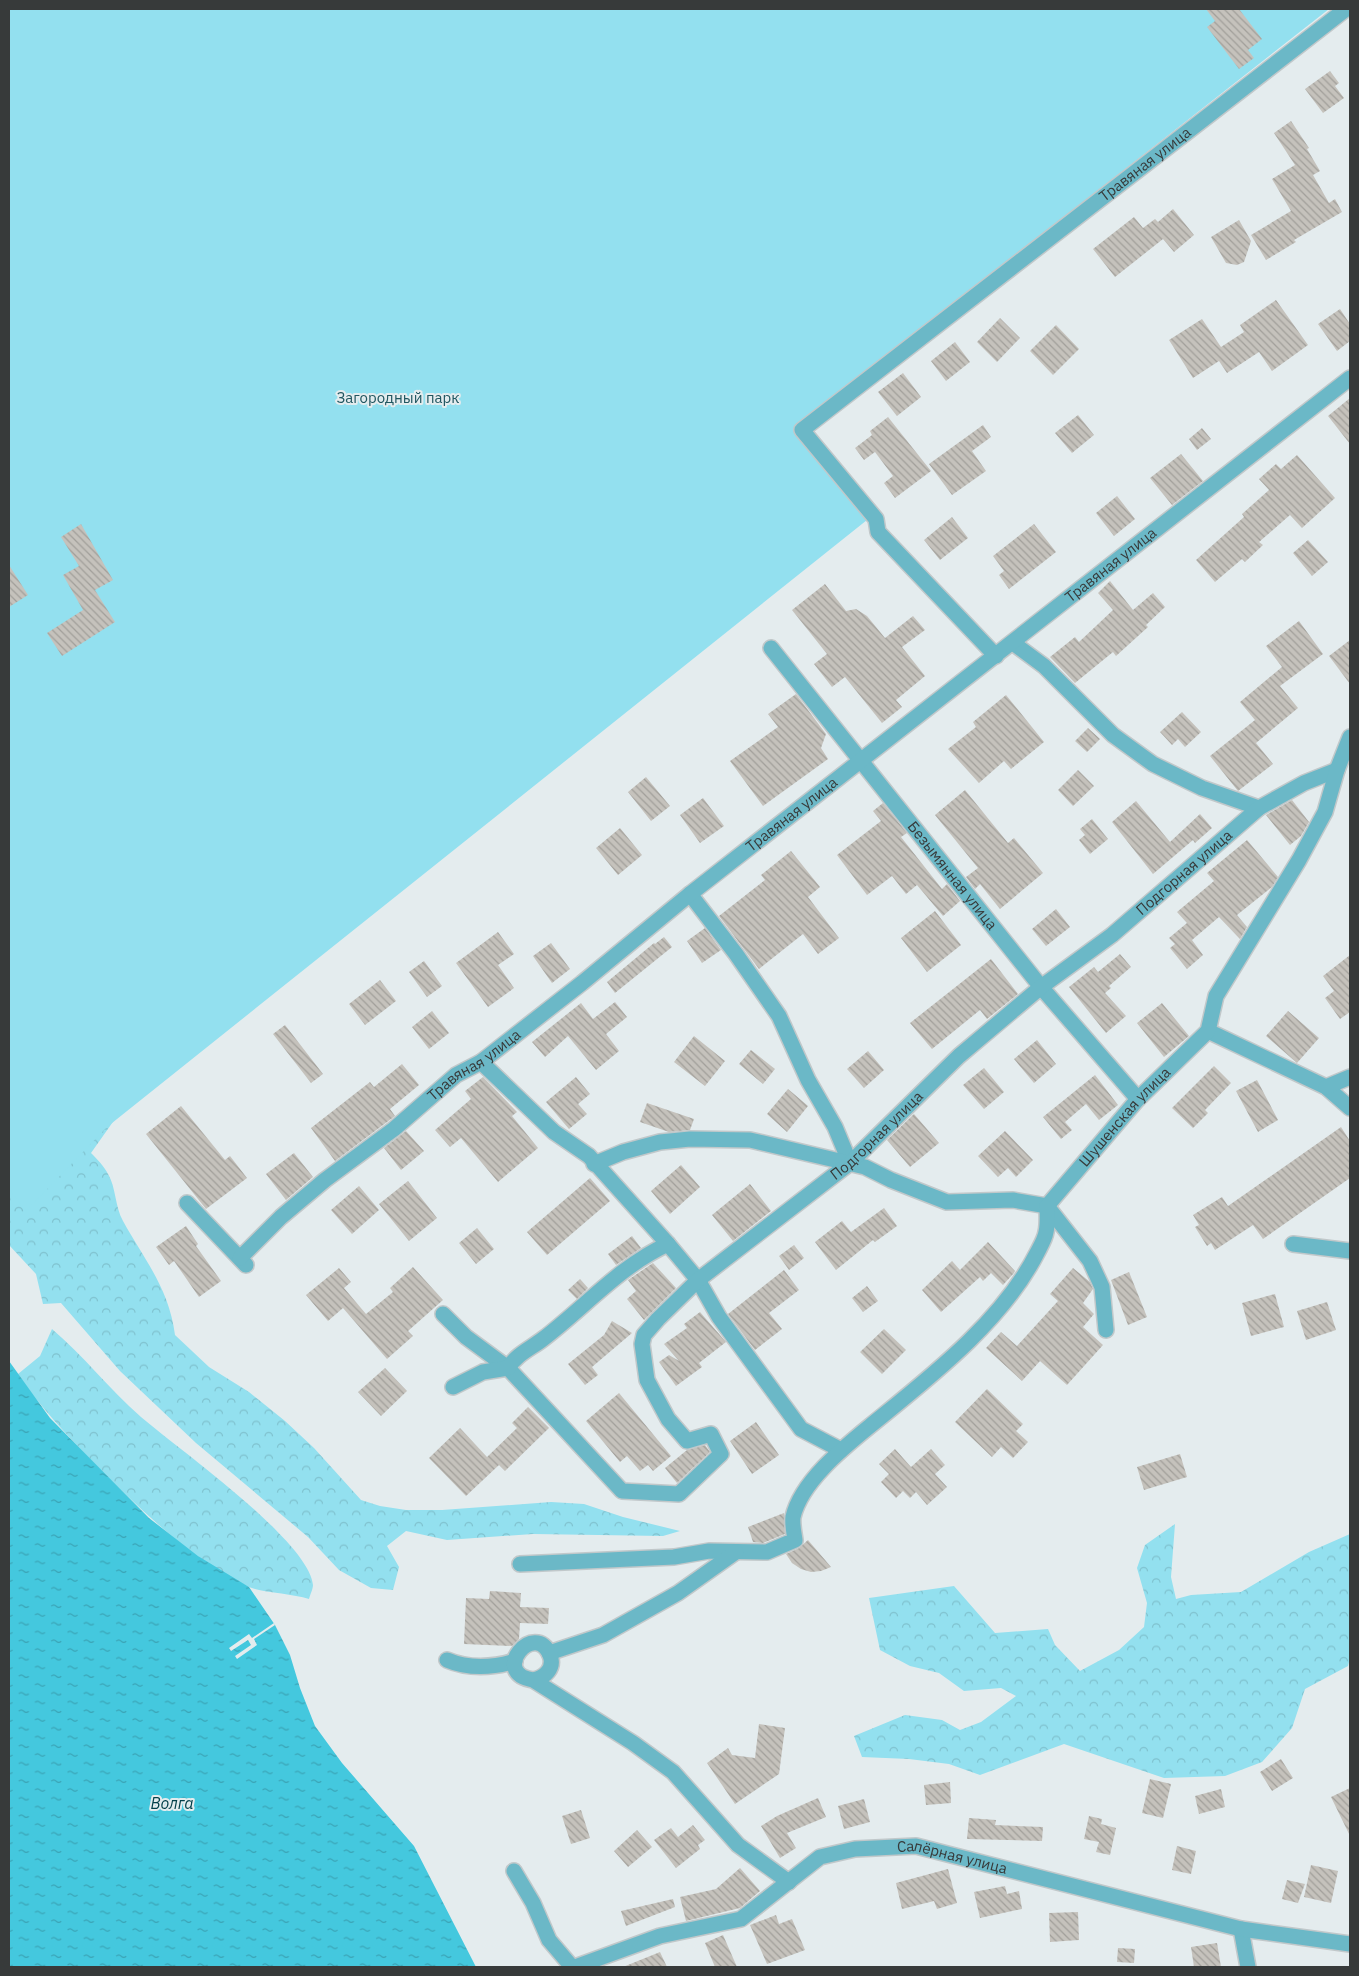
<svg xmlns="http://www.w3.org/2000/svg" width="1359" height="1976" viewBox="0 0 1359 1976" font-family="'IBM Plex Sans',sans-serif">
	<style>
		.forest { fill: url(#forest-crowns) }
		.park { fill: #93e0ef }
		.water { fill: url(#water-ripples) }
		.pier { fill: #e4ecee }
		.building { fill: url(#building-back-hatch) }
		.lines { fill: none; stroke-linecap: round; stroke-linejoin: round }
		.minor-casing { stroke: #c1c8ca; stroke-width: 18 }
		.minor { stroke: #6bb8c7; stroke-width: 15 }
		.labels { text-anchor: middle; stroke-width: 4; stroke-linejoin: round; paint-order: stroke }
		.street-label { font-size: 15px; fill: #373a3a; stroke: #e4ecee }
		.park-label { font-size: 15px; fill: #205660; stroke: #e4ecee }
		.water-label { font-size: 16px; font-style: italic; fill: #03404a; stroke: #e4ecee }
	</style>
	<defs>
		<pattern id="forest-crowns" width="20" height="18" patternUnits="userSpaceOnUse" patternTransform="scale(1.25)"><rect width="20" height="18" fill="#93e0ef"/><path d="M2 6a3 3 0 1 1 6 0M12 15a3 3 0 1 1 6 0" fill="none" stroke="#7fc1ce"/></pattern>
		<pattern id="water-ripples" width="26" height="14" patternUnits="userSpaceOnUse" patternTransform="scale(1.25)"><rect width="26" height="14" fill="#44c8de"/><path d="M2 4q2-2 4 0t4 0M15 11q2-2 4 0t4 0" fill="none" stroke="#3aa3b5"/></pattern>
		<pattern id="building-back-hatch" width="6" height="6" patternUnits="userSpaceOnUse" patternTransform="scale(1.25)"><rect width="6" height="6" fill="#c5c2bc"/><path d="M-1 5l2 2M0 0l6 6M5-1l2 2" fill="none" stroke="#a19f9a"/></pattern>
	</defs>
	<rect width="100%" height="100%" fill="#e4ecee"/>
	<path class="forest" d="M9 1071 122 1109 91 1153C97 1159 104 1166 108 1174 116 1187 115 1207 123 1221 145 1261 169 1288 175 1335L209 1367 249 1392 285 1421 314 1448 361 1500 380 1506 406 1510H442L551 1502 584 1504 623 1517 680 1531 663 1536 533 1534 447 1540 406 1531 387 1546 399 1567 393 1590 371 1588 339 1570 308 1537 196 1443 120 1371 61 1303 43 1304 36 1274 9 1245Z
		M52 1329C84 1356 109 1389 141 1417 177 1448 309 1541 313 1585 313 1589 310 1595 309 1599 291 1593 260 1593 247 1586 187 1556 140 1509 94 1463 66 1434 40 1407 18 1374L40 1356Z
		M1175 1524 1171 1577 1176 1599 1191 1595 1241 1592 1309 1552 1350 1534V1658L1348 1666 1305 1689 1292 1728 1262 1762 1225 1776 1164 1778 1064 1744 980 1775 949 1764 909 1759 862 1757 854 1736 905 1715 942 1720 960 1730 981 1722 1016 1696 1001 1688 964 1691 939 1673 910 1666 880 1650 869 1598 954 1586 995 1633 1048 1629 1055 1645 1080 1671 1119 1650 1144 1627 1147 1603 1137 1568 1145 1545Z"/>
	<path class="park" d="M9 9H1329L793 430 867 520 107 1127 26 1211 9 1189Z"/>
	<path class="water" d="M9 1361 50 1418 149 1518 198 1556 249 1587 275 1625 290 1655 300 1688 315 1726 342 1763 414 1846 476 1967H9Z"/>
	<path class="pier" d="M274 1623 275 1625 254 1639 257 1645 237 1659 235 1656 251 1645 248 1640 231 1651 229 1648 249 1634 252 1638Z"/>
	<path class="building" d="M1206 9H1239L1262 39 1248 50 1254 58 1239 69 1207 27 1215 21Z
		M1330 71 1339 83 1335 86 1344 98 1323 113 1305 89Z
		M1291 121 1309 148 1307 149 1320 171 1313 175 1329 203 1335 199 1342 212 1294 240 1296 242 1266 260 1251 235 1291 211 1272 179 1295 165 1274 133Z
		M1173 209 1194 235 1174 252 1163 239 1115 277 1093 249 1134 217 1143 228 1155 219 1158 222Z
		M1239 220 1251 241 1244 262 1237 265 1226 263 1211 237Z
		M1276 300 1308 345 1272 371 1259 352 1227 373 1219 361 1193 378 1169 340 1202 319 1221 347 1244 332 1240 325Z
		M1340 309 1350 324V341L1337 351 1318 324Z
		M1000 318 1020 338 997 362 977 342Z
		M1056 325 1079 349 1053 375 1030 351Z
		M955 342 970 362 946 381 931 361Z
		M903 373 921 397 897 416 878 392Z
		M1350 398V444L1328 416Z
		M1078 415 1094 435 1072 453 1055 433Z
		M888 417 931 471 895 498 884 483 893 476 875 452 864 460 855 448 872 435 870 431Z
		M983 425 991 437 972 451 986 471 952 495 929 464Z
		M1202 428 1211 439 1197 450 1189 439Z
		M1181 454 1203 481 1172 505 1150 478Z
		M1297 455 1335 498 1302 528 1290 515 1259 542 1263 545 1245 562 1242 559 1215 582 1196 560 1244 517 1242 514 1269 490 1259 479 1276 464 1281 469Z
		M1117 496 1135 519 1114 536 1096 513Z
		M952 517 968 538 940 560 924 540Z
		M81 524 113 580 95 590 115 622 62 656 47 633 83 610 63 575 79 566 61 537Z
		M1034 524 1056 552 1009 589 999 575 1004 571 993 556Z
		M1308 540 1328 562 1312 576 1293 553Z
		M9 565 28 595 9 607Z
		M1110 581 1133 610 1153 593 1165 607 1146 625 1148 627 1116 656 1113 652 1075 683 1050 657 1075 637 1079 642 1113 610 1098 593Z
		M825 584 846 611 856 609 867 616 885 638 913 616 925 630 902 647 925 676 896 700 902 707 882 723 845 677 832 687 814 664 827 654 792 610Z
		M1299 621 1323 654 1280 686 1298 708 1256 743 1273 764 1238 791 1210 756 1255 720 1240 702 1282 667 1266 646Z
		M1350 640V684L1329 656Z
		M796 694 826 734 821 748 828 759 763 806 730 761 778 727 768 714Z
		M1006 695 1044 742 1011 769 1004 761 979 783 948 749 976 727 973 722Z
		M1182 712 1201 732 1185 747 1178 739 1172 745 1160 732Z
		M1088 728 1100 739 1087 752 1075 741Z
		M1078 770 1094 786 1073 806 1058 790Z
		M646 777 670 806 651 821 628 792Z
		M965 790 1008 843 1014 838 1043 873 1000 909 980 884 975 889 966 877 978 868 935 815Z
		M703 798 724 826 700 843 680 815Z
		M1292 800 1309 822 1301 836 1290 845 1266 815Z
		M1136 801 1170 842 1200 814 1212 828 1195 843 1193 840 1153 874 1112 822Z
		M883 803 907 833 901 837 942 889 947 884 960 901 943 916 917 885 906 894 892 876 867 895 837 855 881 821 873 811Z
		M1092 819 1108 839 1090 854 1079 840 1085 835 1080 829Z
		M620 828 642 855 618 875 596 848Z
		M1247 840 1278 877 1272 887 1237 915 1247 927 1240 939 1219 917 1192 940 1203 955 1187 969 1170 948 1175 944 1169 938 1187 923 1177 912 1214 881 1207 873Z
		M791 851 820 887 808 897 839 938 818 954 803 934 759 969 719 916 765 880 761 875Z
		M1056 909 1070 927 1046 946 1032 929Z
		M935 911 961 945 927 972 901 938Z
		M705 928 721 950 702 963 687 941Z
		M498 932 514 954 498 965 514 988 488 1007 456 963Z
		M664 937 672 947 615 993 607 982 654 943 655 944Z
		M551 943 570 969 552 983 533 956Z
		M1120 954 1131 967 1109 986 1111 988 1105 993 1126 1016 1106 1033 1069 987 1094 967 1098 972Z
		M1350 955V1012L1340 1019 1325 998 1334 991 1323 976Z
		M991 959 1018 994 987 1019 980 1010 932 1049 910 1023Z
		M424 961 442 986 427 997 409 972Z
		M380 980 396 1001 365 1025 349 1004Z
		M615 1002 627 1017 606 1034 619 1051 596 1070 568 1036 545 1057 532 1042 581 1003 593 1019Z
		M1162 1003 1189 1036 1164 1057 1137 1023Z
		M432 1011 449 1033 429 1049 412 1027Z
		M1288 1011 1319 1038 1297 1063 1266 1036Z
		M285 1025 323 1074 311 1083 273 1034Z
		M694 1036 725 1061 705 1086 674 1062Z
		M1037 1040 1056 1064 1034 1083 1014 1059Z
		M751 1050 775 1069 763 1084 739 1064Z
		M868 1051 884 1070 864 1088 847 1069Z
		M402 1064 419 1085 390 1109 395 1116 335 1161 311 1128 370 1082 374 1087Z
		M1214 1066 1231 1083 1205 1110 1208 1113 1193 1128 1172 1108Z
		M984 1068 1004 1092 984 1109 963 1085Z
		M1095 1075 1118 1105 1099 1120 1086 1104 1065 1122 1072 1130 1061 1139 1043 1117Z
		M483 1077 517 1112 512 1116 538 1148 498 1182 461 1138 450 1147 435 1130 471 1099 465 1091Z
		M576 1077 590 1094 578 1104 587 1114 569 1129 546 1102Z
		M1257 1080 1278 1120 1258 1132 1236 1091Z
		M788 1089 808 1106 787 1132 767 1114Z
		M647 1103 694 1119 690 1130 669 1132 640 1122Z
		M181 1106 225 1160 230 1156 247 1178 206 1209 146 1134Z
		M914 1114 939 1143 910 1167 887 1140Z
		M1341 1127 1350 1141V1178L1263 1239 1253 1225 1215 1250 1211 1243 1207 1246 1195 1227 1199 1225 1193 1215 1222 1197 1228 1206Z
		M406 1131 424 1151 401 1170 384 1148Z
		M1005 1131 1033 1160 1016 1177 1008 1168 998 1177 978 1156Z
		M294 1153 313 1177 286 1200 266 1174Z
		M681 1165 700 1187 670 1214 651 1191Z
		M590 1178 610 1201 547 1255 527 1232Z
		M408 1181 437 1218 409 1241 379 1204Z
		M750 1184 771 1211 733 1241 712 1215Z
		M359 1186 379 1210 352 1234 331 1210Z
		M884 1208 897 1226 875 1242 873 1240 836 1270 815 1242 842 1221 851 1232Z
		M186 1226 198 1244 196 1246 221 1281 199 1297 174 1261 169 1265 156 1247Z
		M477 1228 494 1249 476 1264 459 1243Z
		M632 1236 641 1248 616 1265 608 1254Z
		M988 1242 1015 1271 1014 1273 1003 1285 991 1273 983 1281 980 1277 941 1312 922 1290 952 1261 960 1270Z
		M794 1245 804 1258 789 1270 779 1256Z
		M653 1263 676 1288 644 1320 627 1299 636 1291 628 1280Z
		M413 1267 443 1300 408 1331 413 1336 387 1359 343 1308 328 1321 306 1295 339 1268 351 1282 344 1288 366 1314 393 1292 390 1288Z
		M1073 1268 1090 1282 1093 1289 1083 1303 1094 1314 1083 1327 1103 1345 1067 1385 1040 1361 1022 1381 986 1348 1001 1332 1017 1346 1058 1301 1050 1294Z
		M784 1270 799 1290 769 1313 782 1329 755 1350 728 1314Z
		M1129 1272 1147 1317 1128 1325 1111 1280Z
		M580 1279 588 1288 577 1299 568 1290Z
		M867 1286 878 1301 863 1312 852 1298Z
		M1275 1294 1284 1327 1251 1336 1242 1303Z
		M1327 1302 1336 1330 1306 1340 1297 1311Z
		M700 1312 726 1342 699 1363 702 1367 676 1386 659 1362 669 1355 679 1361 664 1344 687 1328 684 1324Z
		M612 1321 632 1333 592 1367 598 1375 585 1385 568 1364 604 1335Z
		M884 1329 906 1350 882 1374 860 1352Z
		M385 1368 407 1391 381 1416 358 1392Z
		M987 1389 1023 1424 1016 1431 1028 1442 1013 1458 1001 1447 992 1457 955 1422Z
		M619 1393 671 1456 653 1471 648 1465 640 1471 627 1456 620 1462 586 1421Z
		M528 1407 549 1428 505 1471 499 1465 466 1496 429 1458 460 1428 487 1457 517 1428 512 1423Z
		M756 1422 779 1455 752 1474 730 1441Z
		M705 1445 710 1452 677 1483 665 1468 687 1450Z
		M895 1449 911 1467 931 1449 945 1465 935 1474 947 1487 927 1505 916 1492 910 1498 903 1491 896 1498 881 1482 889 1474 879 1464Z
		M1180 1454 1187 1477 1144 1490 1137 1467Z
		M784 1513 785 1534 763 1543 753 1542 748 1527Z
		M808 1540 831 1567 821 1571 811 1572 801 1569 792 1563 786 1554 799 1548Z
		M490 1591 521 1593 520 1607 549 1608 548 1624 520 1623 519 1639 512 1646 464 1644 466 1598 489 1599Z
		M759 1724 785 1728 779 1774 735 1804 707 1763 728 1748 732 1755 755 1758Z
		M1281 1759 1293 1778 1272 1791 1260 1772Z
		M1150 1779 1171 1784 1163 1818 1142 1813Z
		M950 1782 951 1803 926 1805 924 1785Z
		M1350 1788V1836L1331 1797Z
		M1221 1789 1225 1807 1199 1814 1195 1796Z
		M818 1798 826 1817 787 1833 796 1848 780 1858 761 1826 777 1816Z
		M864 1799 870 1822 844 1829 838 1806Z
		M581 1810 590 1838 571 1844 562 1816Z
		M1089 1816 1102 1819 1101 1824 1116 1828 1110 1855 1096 1852 1099 1842 1084 1839Z
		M969 1818 996 1820 995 1825 1043 1827 1042 1841 967 1839Z
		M693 1825 705 1840 698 1845 700 1849 676 1868 654 1840 671 1828 678 1837Z
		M637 1830 652 1847 628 1867 614 1851Z
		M1177 1846 1196 1851 1191 1874 1172 1870Z
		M1311 1865 1338 1871 1331 1903 1304 1897Z
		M740 1868 760 1891 740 1908 686 1921 680 1897 716 1889Z
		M948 1869 957 1903 937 1909 934 1901 902 1909 896 1883Z
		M1287 1880 1305 1884 1298 1903 1282 1899Z
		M1005 1886 1007 1894 1019 1891 1022 1909 980 1918 974 1892Z
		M673 1899 675 1907 626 1926 621 1911Z
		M1078 1912 1079 1940 1050 1942 1049 1913Z
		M776 1915 779 1924 792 1919 805 1950 767 1964 750 1925Z
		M723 1935 737 1967H715L705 1943Z
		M1217 1943 1221 1967H1194L1191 1947Z
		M1118 1948 1135 1949 1134 1963 1117 1962Z
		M660 1952 667 1967H623Z"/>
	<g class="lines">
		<g class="minor-casing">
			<g id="minor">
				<path d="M1013 643 1044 666 1113 735 1153 764 1202 788 1259 808"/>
				<path id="s1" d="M771 648 1041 987 1138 1099"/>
				<path id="s2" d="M996 656 878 532 876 519 802 430 1346 9"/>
				<path d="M690 894 736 954 779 1016 808 1080 835 1127 850 1163"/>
				<path d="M1208 1031 1326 1087 1350 1108"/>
				<path d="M481 1062 554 1132 589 1156 668 1244 698 1280 719 1317 801 1429 841 1450"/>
				<path d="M1326 1087 1350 1077"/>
				<path d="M594 1164 623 1152 660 1142 690 1139 750 1140 865 1167 891 1180 947 1202 1013 1200 1047 1206 1090 1261 1102 1287 1106 1330"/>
				<path d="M187 1203 246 1265"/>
				<path d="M1293 1244 1350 1251"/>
				<path id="s3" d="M240 1258 281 1217 325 1180 394 1129 456 1075 481 1062 582 983 690 894 1350 378"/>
				<path id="s4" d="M443 1314 466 1337 508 1368 622 1491 679 1494 721 1454 711 1434 687 1441 668 1419 647 1380 642 1344 644 1335 658 1319 698 1280 850 1163 959 1056 1041 987 1112 935 1259 808 1304 783 1337 770"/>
				<path d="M453 1387 483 1372 508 1368C517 1354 530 1349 543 1339 585 1307 620 1266 668 1244"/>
				<path id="s5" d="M520 1564 674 1557 709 1551 767 1552 795 1540C794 1533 792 1524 793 1517 801 1482 843 1448 870 1426 929 1378 1002 1322 1037 1253 1040 1247 1045 1239 1046 1232 1048 1224 1047 1214 1047 1206L1138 1099 1208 1031 1216 996 1299 860 1325 812 1337 770 1350 737"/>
				<path d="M549 1653 603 1635 678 1593 736 1552"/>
				<path d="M447 1660C468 1669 493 1668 515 1661"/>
				<path d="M533 1680C545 1678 555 1668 550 1655 535 1619 489 1673 533 1680L633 1743 673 1772 738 1845 789 1882"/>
				<path d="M514 1871 533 1903 549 1940 572 1967"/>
				<path d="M1241 1929 1248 1967"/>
				<path id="s6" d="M575 1967 660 1936 741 1919 820 1857 855 1849 916 1846 1241 1929 1350 1944"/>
			</g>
		</g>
		<use href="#minor" class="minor"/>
	</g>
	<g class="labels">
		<g class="street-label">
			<text dy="5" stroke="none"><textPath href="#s2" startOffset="734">Травяная улица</textPath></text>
			<text dy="5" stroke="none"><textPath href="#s3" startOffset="1114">Травяная улица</textPath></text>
			<text dy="5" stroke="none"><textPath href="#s3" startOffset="709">Травяная улица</textPath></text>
			<text dy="5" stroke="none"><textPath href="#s4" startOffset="1246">Подгорная улица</textPath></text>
			<text dy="5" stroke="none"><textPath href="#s1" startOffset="291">Безымянная улица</textPath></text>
			<text dy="5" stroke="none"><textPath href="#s3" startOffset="304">Травяная улица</textPath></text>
			<text dy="5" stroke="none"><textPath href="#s5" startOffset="832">Шушенская улица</textPath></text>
			<text dy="5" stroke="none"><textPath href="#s4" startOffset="841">Подгорная улица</textPath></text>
			<text dy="5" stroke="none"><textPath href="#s6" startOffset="408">Сапёрная улица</textPath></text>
		</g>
		<g class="park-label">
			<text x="398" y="403">Загородный парк</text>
		</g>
		<g class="water-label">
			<text x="172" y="1809">Волга</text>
		</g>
	</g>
	<rect width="1359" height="1976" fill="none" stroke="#373a3a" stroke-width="20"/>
</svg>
